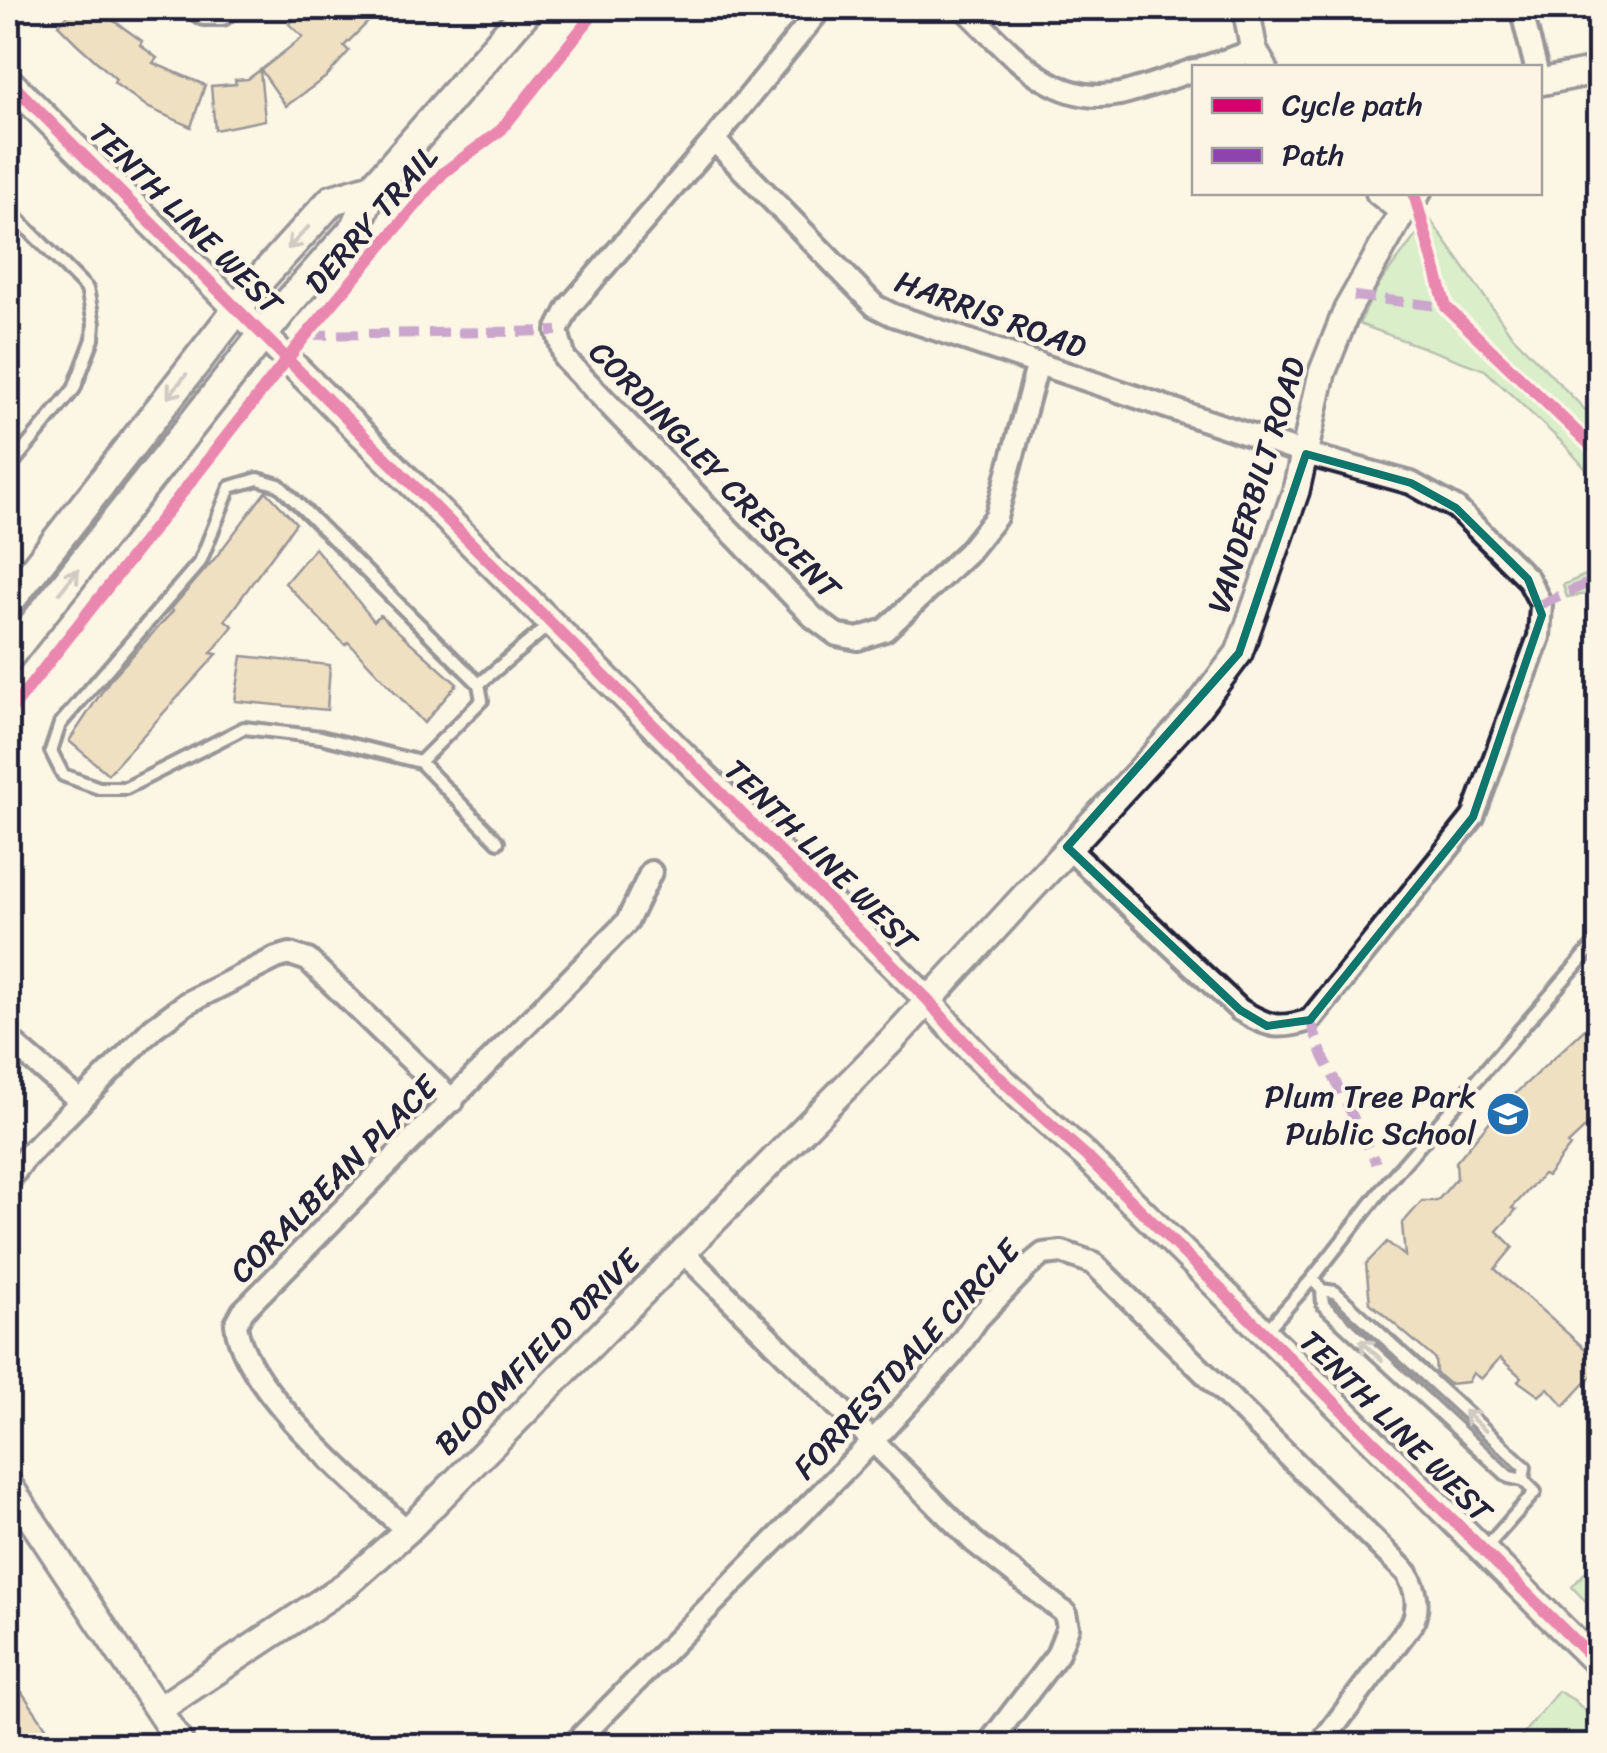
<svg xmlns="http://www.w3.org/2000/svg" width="1607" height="1753" viewBox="0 0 1607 1753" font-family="Sriracha,sans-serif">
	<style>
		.green { fill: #b0e4a6; stroke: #698370; stroke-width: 2.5 }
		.building { fill: #e0c595; stroke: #22223b; stroke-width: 2.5 }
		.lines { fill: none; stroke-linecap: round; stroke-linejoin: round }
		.service-casing { stroke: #22223b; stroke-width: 18 }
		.minor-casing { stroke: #22223b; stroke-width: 28 }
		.tertiary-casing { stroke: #22223b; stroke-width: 32 }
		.secondary-casing { stroke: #22223b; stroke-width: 35 }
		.service { stroke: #fcf5e5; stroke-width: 10 }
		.minor { stroke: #fcf5e5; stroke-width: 20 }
		.tertiary { stroke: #fcf5e5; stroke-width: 25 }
		.secondary { stroke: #fcf5e5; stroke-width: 28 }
		.quiet { stroke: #8e44ad; stroke-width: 10; stroke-dasharray: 20 10; stroke-linecap: butt }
		.cycleway-casing { stroke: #fcf5e5; stroke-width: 19 }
		.cycleway { stroke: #d6006c; stroke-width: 12 }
		.oneway { stroke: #9a9698 }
		.marked { fill: none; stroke: #0f766e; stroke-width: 8; stroke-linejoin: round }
		.labels { text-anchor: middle; stroke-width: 8; stroke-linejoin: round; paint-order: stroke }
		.street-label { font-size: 32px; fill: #22223b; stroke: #fcf5e5 }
		.poi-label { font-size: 32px; fill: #22223b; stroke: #fcf5e5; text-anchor: end }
	</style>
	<rect width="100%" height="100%" fill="#fcf5e5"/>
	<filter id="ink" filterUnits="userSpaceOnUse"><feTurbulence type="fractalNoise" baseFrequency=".01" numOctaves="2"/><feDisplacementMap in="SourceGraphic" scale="20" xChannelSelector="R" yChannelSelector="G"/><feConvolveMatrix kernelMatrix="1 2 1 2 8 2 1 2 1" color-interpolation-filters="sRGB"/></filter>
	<g filter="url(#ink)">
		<path class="green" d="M1429 218 1510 333 1599 424V484L1563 443 1485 370 1359 324 1377 287Z
			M1599 547V598L1587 594 1567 597 1563 585 1588 574Z
			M1599 1557V1615L1572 1587Z
			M1558 1691 1574 1700 1599 1725V1745H1514Z"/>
		<path class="building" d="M75 8H96L142 41 140 45 157 58 153 63 205 85 191 127 149 108 114 83 116 79 76 43 58 25Z
			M305 8H382L344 46 349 51 326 77 286 106 261 70 303 37 289 24Z
			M260 70 265 120 215 130 211 86 236 84 235 80 248 79Z
			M266 491 296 523 225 620 233 626 211 653 217 654 108 774 69 741 109 681 173 611 171 609 216 557Z
			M315 548 374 621 380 615 457 684 424 723 348 642 345 645 285 583Z
			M242 656 330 665 327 710 235 701Z
			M1600 1015V1114L1568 1144 1570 1146 1547 1176 1543 1174 1512 1208 1516 1210 1497 1231 1513 1247 1495 1269 1600 1362V1367L1564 1406 1548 1388 1539 1396 1518 1381 1521 1377 1500 1358 1481 1379 1473 1373 1468 1382 1449 1384 1436 1373 1435 1359 1370 1303 1366 1264 1387 1242 1405 1256 1402 1224 1422 1201H1437L1457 1178 1456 1162 1505 1103Z
			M8 1672 59 1746H8Z"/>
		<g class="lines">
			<g class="service-casing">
				<path id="service" d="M8 115 24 97
					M8 209 87 289 94 323 93 339 74 389 8 469
					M8 569 23 581
					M479 684 549 625
					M420 762 482 700 479 684 279 485 258 479 230 487 200 562 60 724 51 751 63 775 99 788H126L244 728 321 737 420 762 498 842
					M1312 1279 1322 1290 1335 1292 1525 1467 1523 1480 1535 1492 1483 1551
					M1322 1290 1323 1305 1509 1477 1523 1480
					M1265 1332 1312 1279 1388 1182 1600 938"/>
			</g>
			<g class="minor-casing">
				<path id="minor" d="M195 8 204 14H222L229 8
					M821 8 714 140 569 307 557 331 565 359 813 617 837 635 858 639 885 630 968 552 996 517 1038 363
					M964 8C1007 49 1052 108 1120 94 1145 88 1170 78 1194 70
					M1521 8 1536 68
					M1202 68 1254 51
					M714 140 875 306 893 315 1306 454 1411 483 1456 508 1528 579 1541 604 1539 637 1473 817 1310 1020C1278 1030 1269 1027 1240 1010L1067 847
					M8 1039 80 1101
					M8 1182 25 1158 153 1028 187 1003 276 958 290 954 308 960 453 1101
					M683 1252 973 1541 1065 1613 1068 1627 1057 1655 987 1746
					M407 1531C360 1487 242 1388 236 1324L243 1311 627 922 651 872
					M572 1746 874 1440 953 1354 978 1318 1027 1267 1043 1254 1062 1252 1093 1263 1407 1573C1416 1590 1420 1604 1413 1622L1319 1746"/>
			</g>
			<g class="tertiary-casing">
				<path id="tertiary" d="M1246 8 1254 51 1264 68
					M8 80C314 387 620 694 928 1000 974 1058 1030 1106 1085 1155L1600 1666
					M1540 82 1600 70
					M1379 192 1403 211
					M8 1484 182 1746
					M158 1710 346 1585 407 1531 892 1040 1196 710 1239 653 1296 491 1322 373 1347 310 1403 211 1418 192"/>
			</g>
			<g class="secondary-casing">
				<path id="secondary" d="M8 603 264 275 332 200 373 188
					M8 657 289 302 356 227 373 188 529 8"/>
			</g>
			<use href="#service" class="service"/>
			<use href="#minor" class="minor"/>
			<use href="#tertiary" class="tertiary"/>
			<use href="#secondary" class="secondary"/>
			<path class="quiet" d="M1354 296 1446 307
				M308 335 557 331
				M1541 604 1600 578
				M1310 1020 1323 1056 1376 1163"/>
			<g class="cycleway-casing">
				<path id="cycleway" d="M8 80C314 387 620 694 928 1000 974 1058 1030 1106 1085 1155L1600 1666
					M1415 197 1446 307 1600 454
					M8 714 303 339 443 173 501 130 598 8"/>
			</g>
			<use href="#cycleway" class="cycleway"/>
		</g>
		<defs><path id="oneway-shaft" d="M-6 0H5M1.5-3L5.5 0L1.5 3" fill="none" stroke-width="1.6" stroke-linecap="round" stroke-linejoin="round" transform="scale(2.5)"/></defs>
		<g class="oneway">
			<use href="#oneway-shaft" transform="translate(298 238) rotate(133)"/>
			<use href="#oneway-shaft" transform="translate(177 386) rotate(128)"/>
			<use href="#oneway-shaft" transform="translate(69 581) rotate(-51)"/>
			<use href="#oneway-shaft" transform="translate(1371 1350) rotate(-137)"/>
			<use href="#oneway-shaft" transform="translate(1475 1421) rotate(-137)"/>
		</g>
	</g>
	<path d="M0 0H1607V1753H0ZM1306 454 1411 483 1456 508 1528 579 1542 615 1473 817 1310 1020 1267 1026 1240 1010 1067 847 1239 653Z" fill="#fcf5e5" fill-opacity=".55" fill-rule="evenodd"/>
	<path class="marked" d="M1306 454 1411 483 1456 508 1528 579 1542 615 1473 817 1310 1020 1267 1026 1240 1010 1067 847 1239 653Z"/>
	<defs>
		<g id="school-disc" transform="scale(2.25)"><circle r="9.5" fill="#1f6fb2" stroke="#fcf5e5"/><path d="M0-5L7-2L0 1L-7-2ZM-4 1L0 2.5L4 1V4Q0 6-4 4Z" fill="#fff"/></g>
	</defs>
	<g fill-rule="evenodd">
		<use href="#school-disc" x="1508" y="1114"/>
	</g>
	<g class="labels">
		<g class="street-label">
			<text transform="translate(186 218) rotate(45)" y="11">TENTH LINE WEST</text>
			<text transform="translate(371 220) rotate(-49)" y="11">DERRY TRAIL</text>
			<text transform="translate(991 314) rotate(20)" y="11">HARRIS ROAD</text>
			<text transform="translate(715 470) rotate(46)" y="11">CORDINGLEY CRESCENT</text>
			<text transform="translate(1256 485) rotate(-73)" y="11">VANDERBILT ROAD</text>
			<text transform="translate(821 855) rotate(45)" y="11">TENTH LINE WEST</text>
			<text transform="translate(333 1179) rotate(-45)" y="11">CORALBEAN PLACE</text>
			<text transform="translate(537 1352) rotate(-45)" y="11">BLOOMFIELD DRIVE</text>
			<text transform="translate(906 1359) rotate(-47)" y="11">FORRESTDALE CIRCLE</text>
			<text transform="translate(1396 1426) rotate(45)" y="11">TENTH LINE WEST</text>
		</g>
		<g class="poi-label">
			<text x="1476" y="1107">Plum Tree Park<tspan x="1476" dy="37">Public School</tspan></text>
		</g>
	</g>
	<rect width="1607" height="1753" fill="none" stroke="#fcf5e5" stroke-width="40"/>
	<rect x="20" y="20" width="1567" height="1713" fill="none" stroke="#22223b" stroke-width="4" filter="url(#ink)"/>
	<rect x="1192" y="65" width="350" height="130" fill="#fcf5e5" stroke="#a5a1a1" stroke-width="2.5"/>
	<rect x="1212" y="98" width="50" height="15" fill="#d6006c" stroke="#a5a1a1" stroke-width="2.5"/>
	<text x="1282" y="115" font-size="30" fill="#22223b">Cycle path</text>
	<rect x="1212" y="148" width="50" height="15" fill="#8e44ad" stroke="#a5a1a1" stroke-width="2.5"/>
	<text x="1282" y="165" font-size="30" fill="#22223b">Path</text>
</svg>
